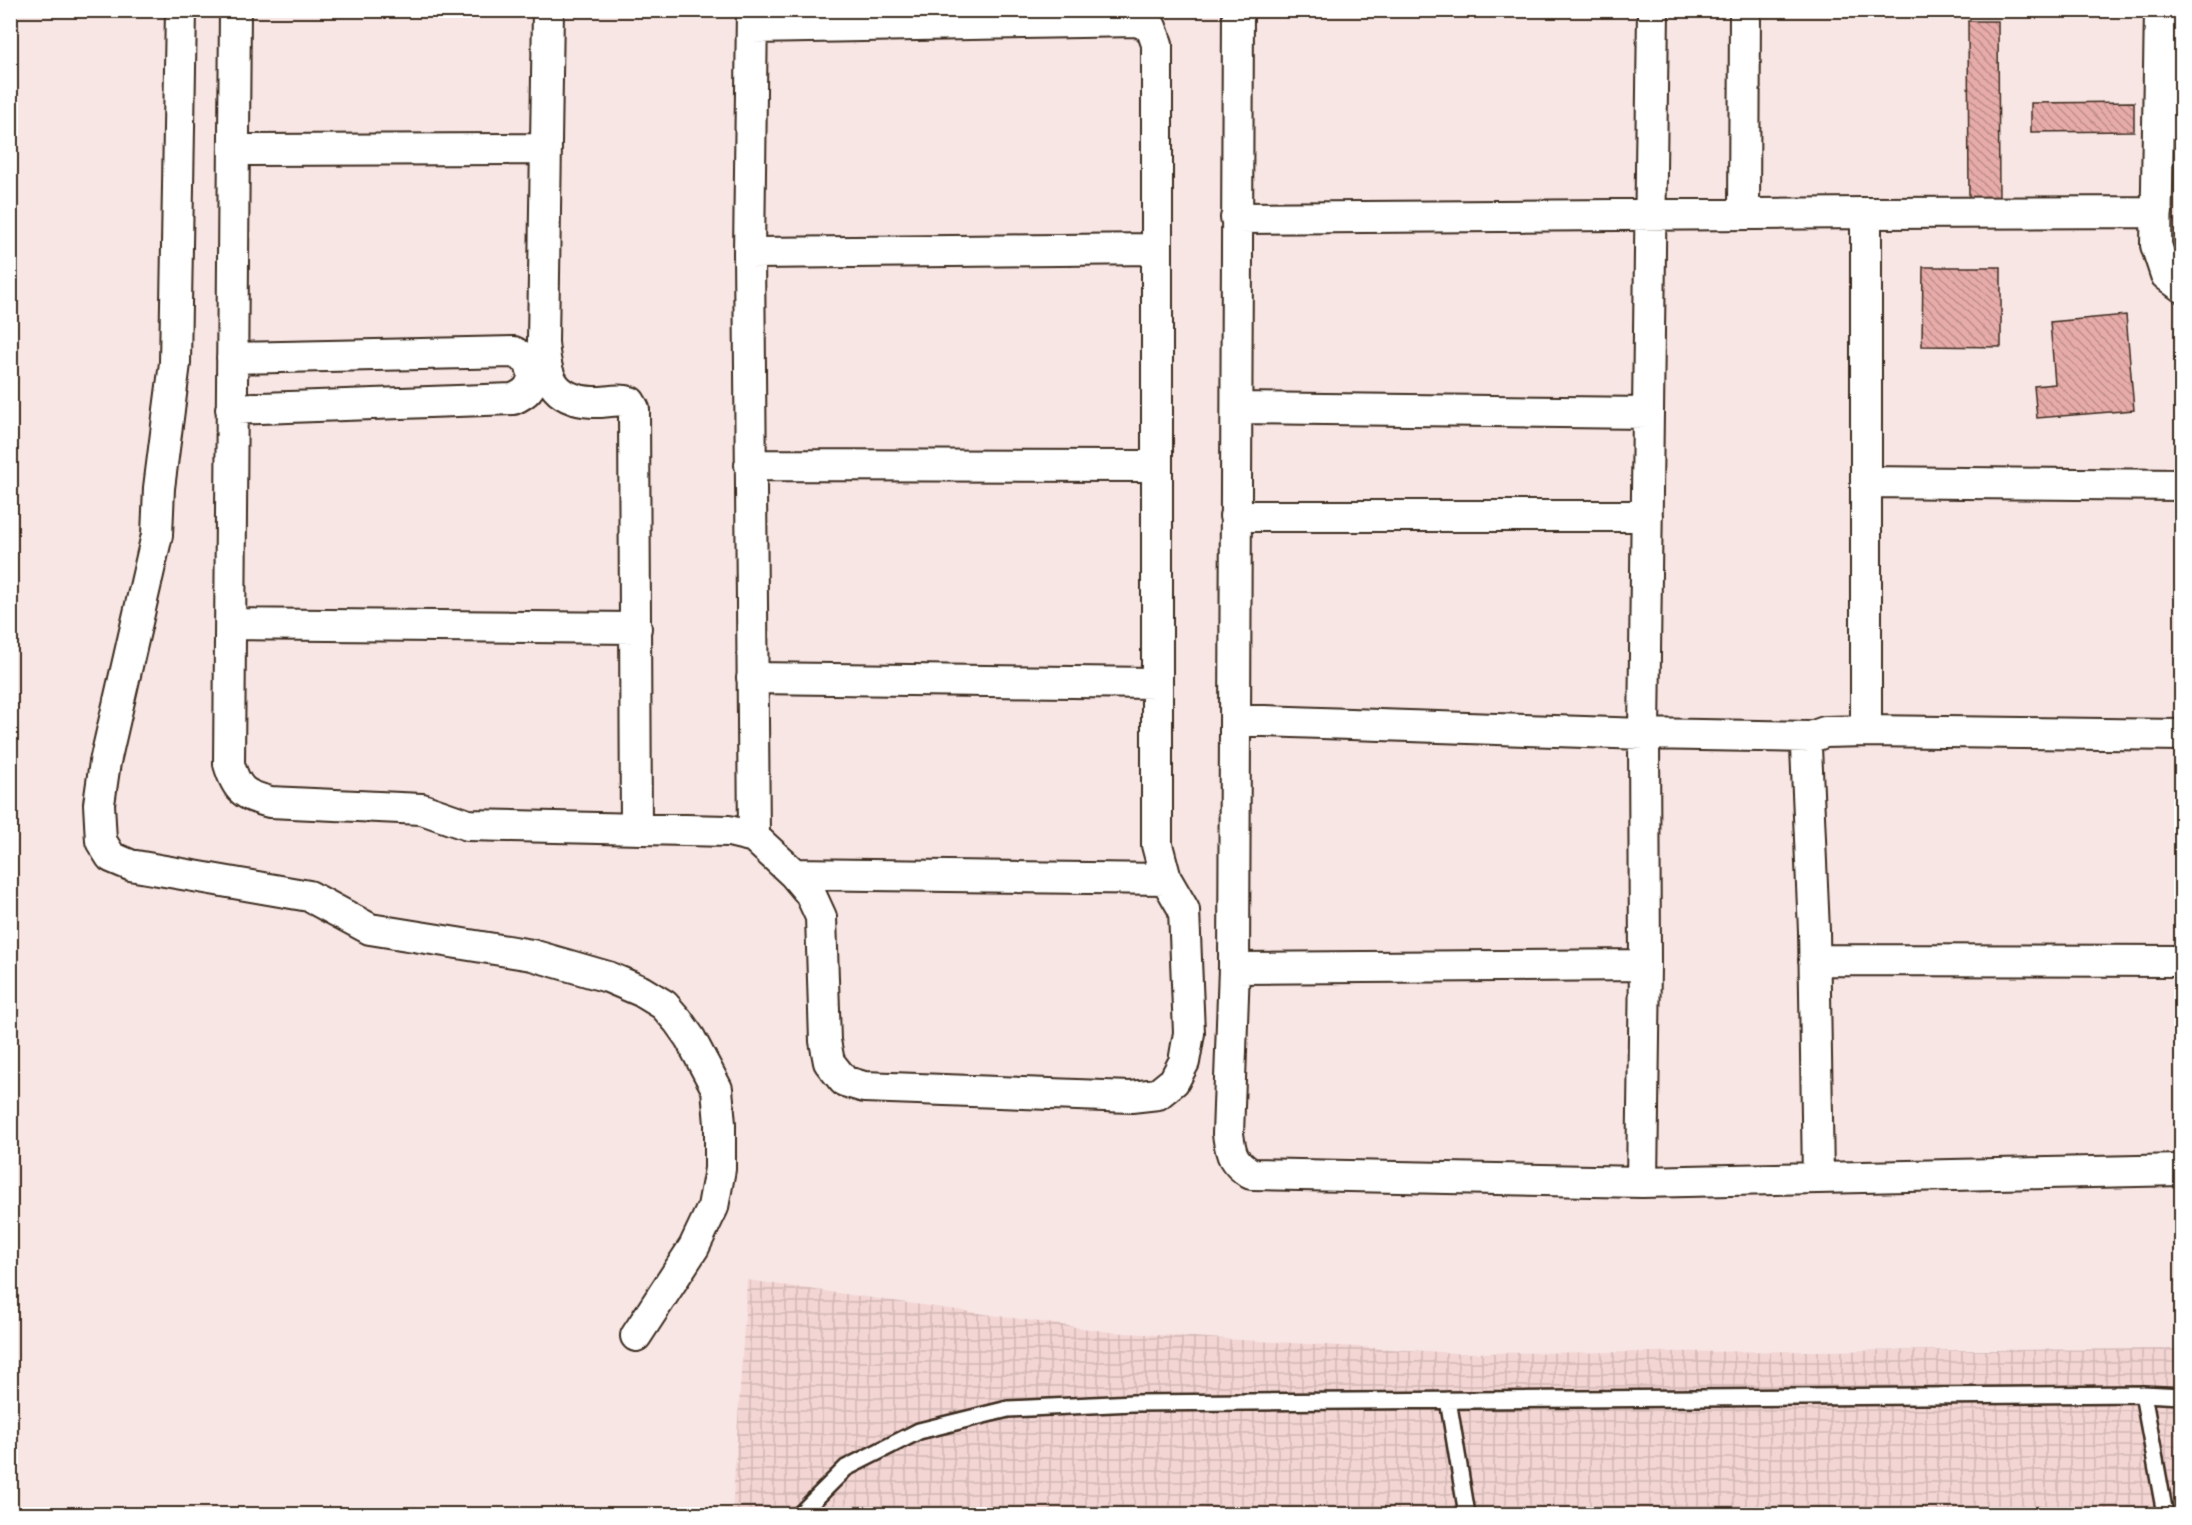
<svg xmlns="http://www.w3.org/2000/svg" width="2192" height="1525" viewBox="0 0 2192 1525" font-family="Dekko,sans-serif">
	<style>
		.industrial { fill: url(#industrial-grid) }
		.building { fill: url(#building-back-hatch); stroke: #3b2a1e; stroke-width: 1.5 }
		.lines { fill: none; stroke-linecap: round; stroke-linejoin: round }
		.service-casing { stroke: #3b2a1e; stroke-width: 20 }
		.minor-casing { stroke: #3b2a1e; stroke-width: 34 }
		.service { stroke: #fff; stroke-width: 15 }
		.minor { stroke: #fff; stroke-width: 30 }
	</style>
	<defs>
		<pattern id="industrial-grid" width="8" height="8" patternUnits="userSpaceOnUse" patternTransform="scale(1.5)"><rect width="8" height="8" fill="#f3d5d3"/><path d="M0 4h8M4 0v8" fill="none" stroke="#d1b7b5"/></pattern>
		<pattern id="building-back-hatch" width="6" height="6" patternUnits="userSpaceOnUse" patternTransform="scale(1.5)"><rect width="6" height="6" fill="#e7aca9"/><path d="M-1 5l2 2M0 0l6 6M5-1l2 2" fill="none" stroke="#bc8c89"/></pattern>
	</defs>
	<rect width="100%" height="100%" fill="#f8e6e5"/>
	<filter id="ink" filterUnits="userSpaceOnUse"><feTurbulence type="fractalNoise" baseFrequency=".0167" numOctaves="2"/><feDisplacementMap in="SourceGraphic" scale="12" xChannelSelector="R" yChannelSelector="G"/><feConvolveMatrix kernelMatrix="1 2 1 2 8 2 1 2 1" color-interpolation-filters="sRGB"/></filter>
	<g filter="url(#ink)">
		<path class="industrial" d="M747 1280 1110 1332 1457 1353 2181 1349V1514H732Z"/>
		<path class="building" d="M1968 21H1998L1999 200 1969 201Z
			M2134 102V131L2031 132V103Z
			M1923 267H2001V347L1922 346Z
			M2126 315 2134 410 2037 418 2034 386 2055 384 2050 322Z"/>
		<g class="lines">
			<g class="service-casing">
				<path id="service" d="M2143 1394 2165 1514
					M1448 1400 1467 1514
					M800 1514 846 1468 919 1431 1008 1409 1133 1403 2143 1394 2182 1396"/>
			</g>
			<g class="minor-casing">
				<path id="minor" d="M181 10 175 363 159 488 157 535 105 762 99 804 101 841 111 857 130 865 309 896 370 929 532 955 608 977 641 991 664 1005 678 1021 690 1038 717 1089 720 1124V1169L713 1207 694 1247 636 1336
					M235 10 229 764C237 791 244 795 270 802L422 809 468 825 729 831 754 837 794 874 810 893 821 917 825 1041 829 1062 844 1081 864 1087 1131 1097 1158 1094 1174 1081 1184 1062 1189 1033 1184 910 1166 879 1157 845V44L1151 27 1137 21 752 28
					M548 10 543 342C546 377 552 400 593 402 605 403 617 398 630 402L634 409 636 829
					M752 10 749 253 754 837
					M1238 10 1234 968 1228 1134C1231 1156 1233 1162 1251 1174L1642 1182 1645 965 1644 734 1653 10
					M2160 10 2156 245 2166 275 2182 287
					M234 150 546 149
					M1744 213 1745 10
					M1866 213 2157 212
					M1236 218 1866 213V731
					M749 253 1157 249
					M232 358 514 352 528 360 534 374 548 373
					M1237 408 1648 413
					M231 409 513 399C527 393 531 388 534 374
					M750 465 1156 466
					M1866 482 2182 485
					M1235 516H1647
					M231 624 636 628
					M752 678 1156 683
					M1235 720 1644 734 1811 737 1825 732 1866 731 2182 735
					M794 874 1166 879
					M1814 960 2182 961
					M1234 968 1645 965
					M1818 1178 2182 1170
					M1642 1182 1818 1178 1814 931 1806 747 1811 737"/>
			</g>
			<use href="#service" class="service"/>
			<use href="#minor" class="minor"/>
		</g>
	</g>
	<rect width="2192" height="1525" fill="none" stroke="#fff" stroke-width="36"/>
	<rect x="18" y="18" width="2156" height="1489" fill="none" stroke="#3b2a1e" stroke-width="2" filter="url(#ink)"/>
</svg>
